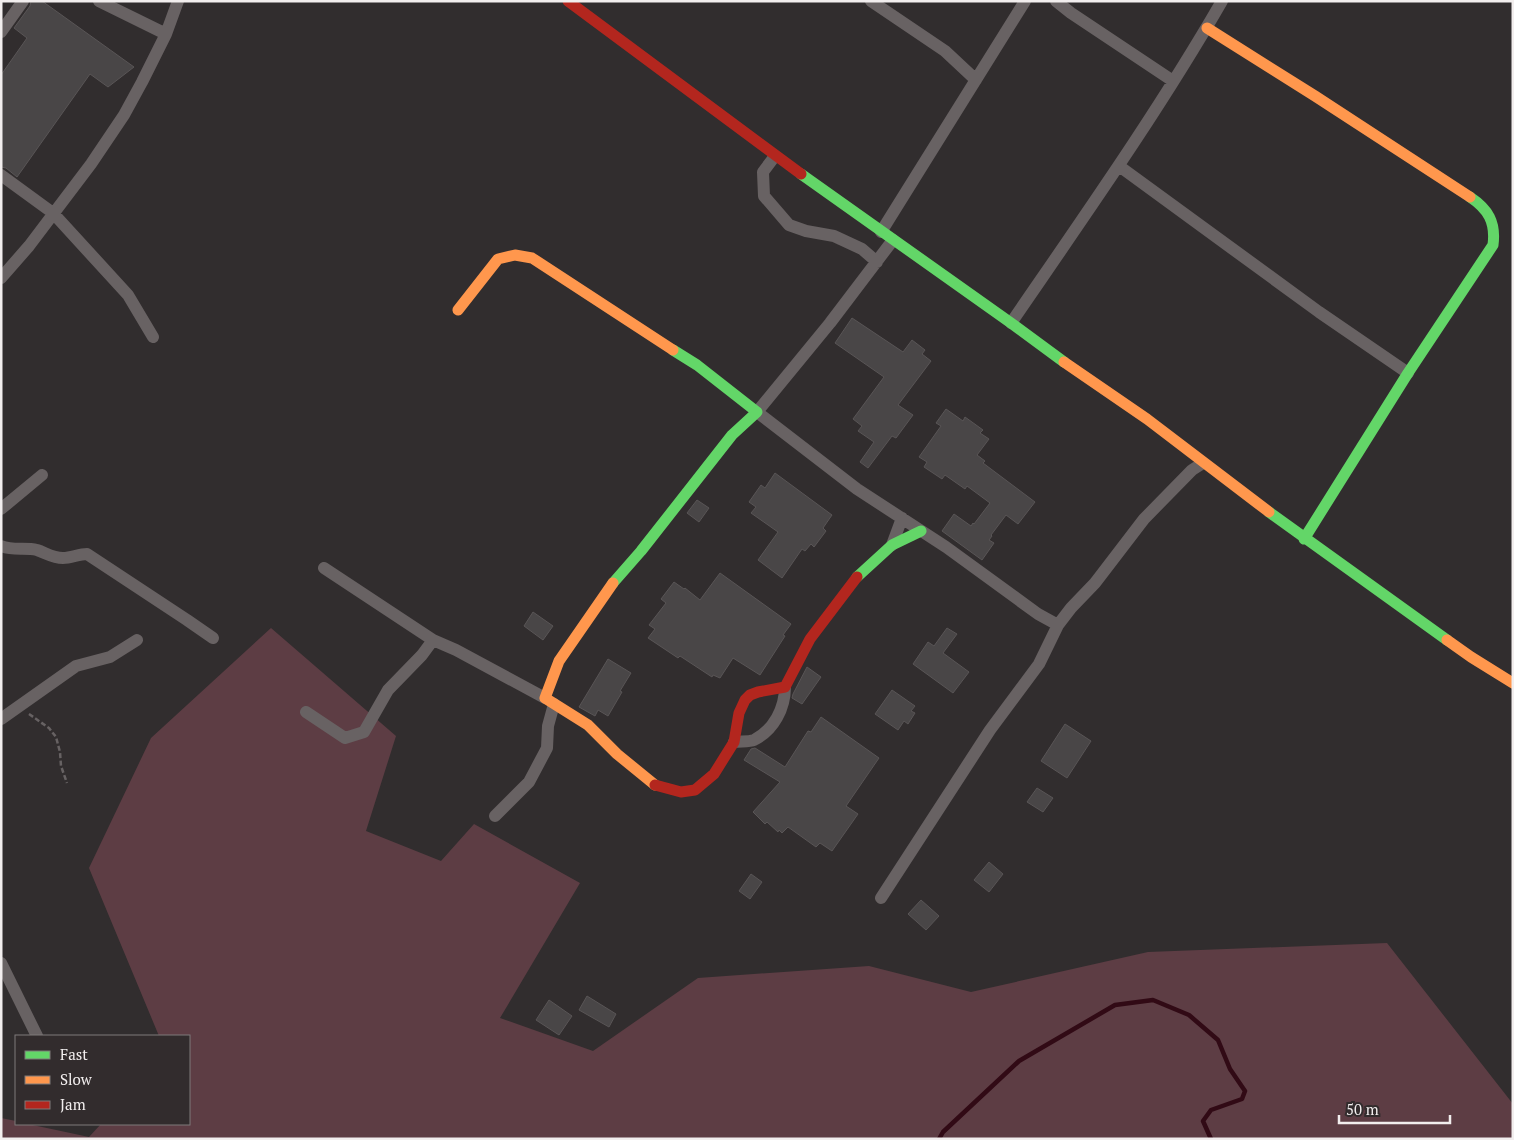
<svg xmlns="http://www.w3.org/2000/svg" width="1514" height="1140" viewBox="0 0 1514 1140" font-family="'PT Serif',serif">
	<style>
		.green { fill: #5d3d44 }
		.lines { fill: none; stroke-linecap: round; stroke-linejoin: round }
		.stream { stroke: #310a15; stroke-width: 4.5 }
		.building { fill: #494647; stroke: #595556 }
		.path { stroke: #676263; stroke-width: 2.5; stroke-dasharray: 5 2.5; stroke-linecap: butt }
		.street { stroke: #686263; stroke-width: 12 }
		.fast { stroke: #63d668; stroke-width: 11 }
		.slow { stroke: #ff974d; stroke-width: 11 }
		.jam { stroke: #b3261e; stroke-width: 11 }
	</style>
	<rect width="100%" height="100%" fill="#312d2e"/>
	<path class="green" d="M271 628 396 736 366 831 441 861 474 824 580 883 500 1018 593 1051 698 978 869 966 971 992 1148 952 1387 943 1513 1104V1139H1V1118L16 1121V1124H28L89 1137 101 1124H189V1036H159L89 868 151 738Z"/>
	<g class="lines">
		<path class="stream" d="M939 1139 943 1132 1019 1061 1115 1005 1153 1000 1189 1015 1218 1040 1230 1069 1245 1091 1242 1099 1211 1110 1203 1121 1211 1139"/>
	</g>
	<path class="building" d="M31 1H42L134 67 108 87 90 74 17 177 6 168 1 167V75L27 38 14 28 30 6Z
		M852 318 903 352 912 340 925 350 922 354 931 361 898 405 913 415 896 438 892 436 868 468 860 462 874 442 858 431 862 426 853 419 884 377 835 343Z
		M946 409 963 421 965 417 983 430 980 433 989 439 977 455 985 461 983 463 1035 502 1018 524 1006 515 991 535 992 536 989 540 994 543 982 560 942 531 954 514 971 526 973 523 974 524 990 503 967 486 965 489 945 475 942 479 924 467 927 462 919 457 941 426 936 423Z
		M775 473 832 515 823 528 826 531 814 547 811 544 805 551 802 549 782 578 758 560 778 532 751 513 756 507 749 502 761 485 765 488Z
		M697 500 709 508 699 522 687 513Z
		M720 573 791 624 783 635 785 636 760 675 733 658 720 678 713 675 712 677 680 656 678 658 648 638 655 629 649 625 666 603 661 599 674 582 684 589 685 588 700 600Z
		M533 612 553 626 543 640 524 626Z
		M947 628 957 634 943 653 969 672 953 693 913 664 928 642 934 646Z
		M608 659 631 673 620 691 622 692 608 716 598 710 595 716 579 707Z
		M807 667 821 677 802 704 792 698 793 694Z
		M892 690 915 706 911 711 915 713 908 724 904 721 898 730 875 714Z
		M821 717 879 758 846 806 858 814 832 851 820 843 816 847 788 827 782 833 779 830 778 832 767 822 765 824 753 812 780 782 744 760 751 749 755 748 785 767 808 731 811 732Z
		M1065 724 1091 741 1067 778 1041 761Z
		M1037 788 1053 798 1043 812 1027 802Z
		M989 862 1003 874 989 892 974 880Z
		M751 874 762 882 750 899 739 891Z
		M921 900 939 916 926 930 908 914Z
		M587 996 616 1014 609 1027 579 1010Z
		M549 1000 572 1016 559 1035 536 1020Z"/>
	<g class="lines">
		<path class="path" d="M29 714 49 728 56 737 60 752 61 766 67 783"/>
		<path class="street" d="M99 1 166 34
			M871 1 945 51 976 80
			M1056 1 1071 13 1173 81
			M1 32 23 1
			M775 156 763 172 764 196 789 225 806 231 834 236 862 249 877 262
			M1119 166 1319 312 1408 373
			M1 175 53 213 128 295 153 337
			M881 232 1025 1
			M893 240 830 323 757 412 857 489 946 547 1038 614 1058 625
			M1 278 29 246 91 164 124 115 142 82 166 34 178 1
			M1011 323C1083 218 1158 112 1222 1
			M1 509 42 475
			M892 545 902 518
			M1 546C13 551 25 547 37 550 46 553 53 558 63 558 71 558 79 554 87 554L187 620 213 638
			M324 568 433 640 456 650 545 698
			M306 712 345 738 364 732 388 690 422 655 433 640
			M1 719 76 666 110 657 137 640
			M734 742C740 741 749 742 754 740 774 730 785 708 785 687
			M495 816 529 782 547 748 548 726 554 704
			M881 898 990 730 1039 664 1058 625 1071 608 1095 583 1144 519 1192 470 1203 463
			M1 963 37 1036"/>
		<path class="fast" d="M801 174 1011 323 1064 362
			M1269 512 1447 640
			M1304 539 1408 373 1493 245C1496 222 1488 209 1470 197
			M857 577 892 545 921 531
			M613 583 641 551 732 435 757 412 697 365 673 350"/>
		<path class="slow" d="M1207 28 1315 96 1470 197
			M458 310 498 259 515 255 532 258 673 350
			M1064 362 1147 419 1269 512
			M613 583 559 661 545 698 588 725 617 754 655 785
			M1447 640 1471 657 1513 683"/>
		<path class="jam" d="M568 1 801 174
			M655 785 681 792 695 790 714 774 734 742 739 713 745 700 750 695 758 692 785 687 810 639 857 577"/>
	</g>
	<rect width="1514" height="1140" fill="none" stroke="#f2eeee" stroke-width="5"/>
	<rect x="15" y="1035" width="175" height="90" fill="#322c2d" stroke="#7f7a7a"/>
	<rect x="25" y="1051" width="25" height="8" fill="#63d668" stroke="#7f7a7a"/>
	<text x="60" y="1060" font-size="15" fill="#f2eeee">Fast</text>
	<rect x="25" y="1076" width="25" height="8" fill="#ff974d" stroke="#7f7a7a"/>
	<text x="60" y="1085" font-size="15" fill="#f2eeee">Slow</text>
	<rect x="25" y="1101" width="25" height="8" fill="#b3261e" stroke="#7f7a7a"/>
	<text x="60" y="1110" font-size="15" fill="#f2eeee">Jam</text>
	<path d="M1339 1115v8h111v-8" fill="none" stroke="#f2eeee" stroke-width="2.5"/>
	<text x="1346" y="1115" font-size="15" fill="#f2eeee" stroke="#322c2d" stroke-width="4" paint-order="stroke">50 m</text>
</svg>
